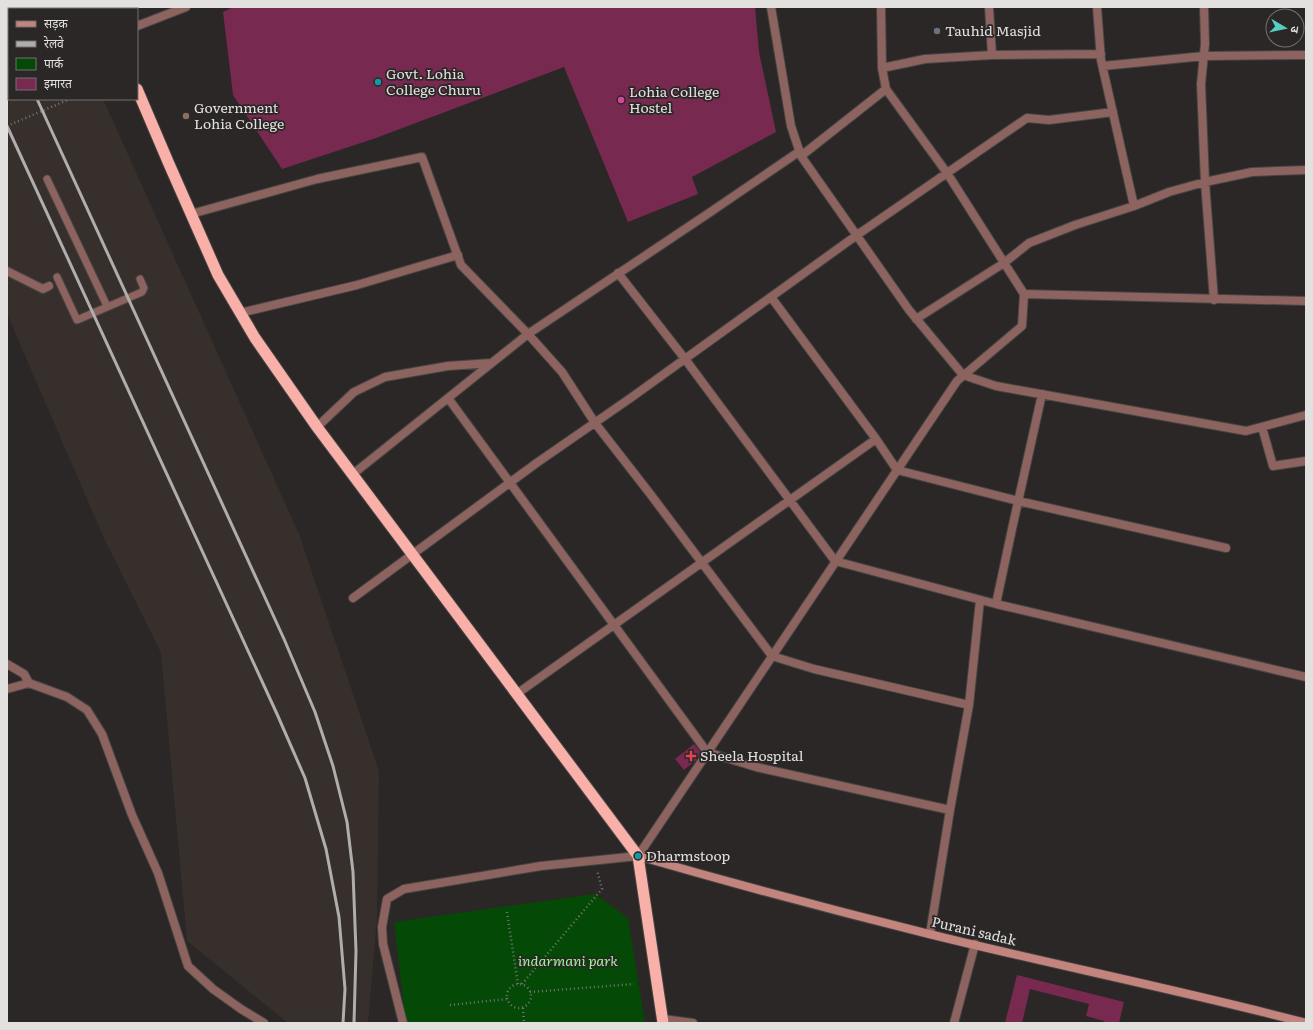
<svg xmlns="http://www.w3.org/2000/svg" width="1313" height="1030" viewBox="0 0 1313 1030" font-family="Literata,'Noto Sans Devanagari',serif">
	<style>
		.built { fill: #372f2b }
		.green { fill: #044a06 }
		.building { fill: #782950 }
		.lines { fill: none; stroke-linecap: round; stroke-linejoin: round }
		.service-casing { stroke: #474544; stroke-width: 9 }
		.minor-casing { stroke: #474544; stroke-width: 10 }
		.tertiary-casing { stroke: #474544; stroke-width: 10 }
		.secondary-casing { stroke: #474544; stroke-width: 10 }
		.trunk-casing { stroke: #474544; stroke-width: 13 }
		.path { stroke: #777574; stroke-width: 2.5; stroke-dasharray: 1 3; stroke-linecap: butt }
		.service { stroke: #8c635f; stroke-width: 7 }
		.minor { stroke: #8c635f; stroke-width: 8 }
		.tertiary { stroke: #8c635f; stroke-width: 8 }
		.secondary { stroke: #c4847e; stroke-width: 8 }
		.trunk { stroke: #f8b0a8; stroke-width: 11 }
		.rail { stroke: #afaead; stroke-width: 3 }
		.path-bridge { stroke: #777574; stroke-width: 2.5; stroke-dasharray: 1 3; stroke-linecap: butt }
		.worship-dot { fill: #6b7280; stroke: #2a2726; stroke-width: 1.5 }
		.culture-dot { fill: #0f9aa8; stroke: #2a2726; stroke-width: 1.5 }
		.hotel-dot { fill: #d1479c; stroke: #2a2726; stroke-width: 1.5 }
		.education-dot { fill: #8d6e63; stroke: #2a2726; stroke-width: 1.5 }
		.health-dot { fill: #e0444e; stroke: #2a2726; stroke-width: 1.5 }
		.labels { text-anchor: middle; stroke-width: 3.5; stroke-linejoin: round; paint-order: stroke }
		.poi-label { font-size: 14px; fill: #e2e1e0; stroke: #2a2726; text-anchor: start }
		.street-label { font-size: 14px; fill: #e2e1e0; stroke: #2a2726 }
		.park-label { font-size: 14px; font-style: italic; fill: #9cf398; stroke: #2a2726 }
	</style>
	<rect width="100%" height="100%" fill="#2a2726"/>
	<path class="built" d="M7 7H62L63 9H9V99H103L299 534 379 771 377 918 368 1023H288L187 941 161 653 103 536 7 314Z"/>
	<path class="green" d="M595 894 628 918 645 1023H406L394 922Z"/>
	<path class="building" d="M233 7H755L759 52 776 132 692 177 698 194 628 222 564 67 376 138 282 169 233 95 223 12Z
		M694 744 701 753 696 760 684 770 675 759Z
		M1017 975 1124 1002 1119 1023H1104V1021L1086 1016 1089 1004 1030 989 1022 1023H1005Z"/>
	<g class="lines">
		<g class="service-casing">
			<path id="service" d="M47 179 107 306
				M57 277 77 320 142 292 144 288 140 279"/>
		</g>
		<g class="minor-casing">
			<path id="minor" d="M771 7 791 126 801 156 909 310 963 375 996 386 1246 431 1306 415
				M881 7 882 68 886 89 947 173 1024 294
				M989 7 992 55
				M1097 7 1101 60 1134 206
				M1204 7 1205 44 1201 84 1205 182 1214 300
				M137 26 186 7
				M1103 66 1204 56 1306 55
				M882 68 925 59 992 55 1101 54
				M801 156 886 89
				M191 214 317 179 422 157 461 265 528 334 562 372 595 423 651 495 772 656 814 669 969 705
				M7 271 43 289 49 286
				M618 273 685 359 835 561 996 604 1306 677
				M771 297 876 439 897 470 1018 501 1226 548
				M240 313 357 285 458 255
				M916 319 1004 263 1029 243 1075 225 1134 206 1169 192 1205 182 1252 172 1306 170
				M448 398 707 752 756 767 950 810
				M317 427 354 392 385 377 448 366 491 363
				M1262 427 1273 466 1306 461
				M353 474 528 334 709 213 800 151
				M353 598 538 462 632 397 857 235 1027 118 1049 120 1113 112
				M996 604 1012 529 1042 394
				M7 664 24 674 29 683 67 697 87 710 102 734 132 815 158 873 188 966 213 989 241 1009 264 1023
				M7 689 29 683
				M518 693 876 439
				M930 934 950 810 969 705 980 600
				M663 1019 693 1023
				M403 1023 383 944 382 927 387 899 404 889 541 866 638 856
				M954 1023 975 944"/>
		</g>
		<g class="tertiary-casing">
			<path id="tertiary" d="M638 856 957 381 1022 326 1024 294 1306 301"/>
		</g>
		<g class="secondary-casing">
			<path id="secondary" d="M638 856C735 884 832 910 929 934 1054 965 1181 990 1306 1023"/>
		</g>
		<g class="trunk-casing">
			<path id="trunk" d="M102 7 103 9
				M137 89 169 164 218 275 255 338 317 427 638 856 663 1023"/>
		</g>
		<path class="path" d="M507 912 518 984
			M507 996a12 12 0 1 1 24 0a12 12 0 1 1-24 0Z
			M522 984 602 889 597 870
			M530 992 634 984
			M450 1005 507 999
			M523 1008 524 1023"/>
		<use href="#service" class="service"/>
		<use href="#minor" class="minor"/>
		<use href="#tertiary" class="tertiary"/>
		<use href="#secondary" class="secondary"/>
		<use href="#trunk" class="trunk"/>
		<path class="rail" d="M7 34 9 39
			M37 99 284 639 315 712 333 766 347 822 353 872 356 951 354 1023
			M7 126 277 714 305 778 326 849 339 917 345 989 343 1023"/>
		<path class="path-bridge" d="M7 126 70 99"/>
	</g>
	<circle class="worship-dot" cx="937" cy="31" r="4"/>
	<g class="culture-dot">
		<circle cx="378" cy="82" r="4"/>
		<circle cx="638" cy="856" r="4"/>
	</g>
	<circle class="hotel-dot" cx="621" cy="100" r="4"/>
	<circle class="education-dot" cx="186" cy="116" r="4"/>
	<path class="health-dot" d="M689 750h4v4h4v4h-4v4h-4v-4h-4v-4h4z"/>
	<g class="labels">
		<g class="poi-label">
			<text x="945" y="36">Tauhid Masjid</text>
			<text x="386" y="79">Govt. Lohia<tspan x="386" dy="16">College Churu</tspan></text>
			<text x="629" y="97">Lohia College<tspan x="629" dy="16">Hostel</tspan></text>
			<text x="194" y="113">Government<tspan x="194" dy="16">Lohia College</tspan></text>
			<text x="700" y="761">Sheela Hospital</text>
			<text x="646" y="861">Dharmstoop</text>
		</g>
		<g class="street-label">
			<text transform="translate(974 931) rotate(13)" y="5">Purani sadak</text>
		</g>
		<g class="park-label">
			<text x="568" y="966">indarmani park</text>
		</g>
	</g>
	<rect width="1313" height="1030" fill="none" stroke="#e2e1e0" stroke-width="16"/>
	<rect x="8" y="8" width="130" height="92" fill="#2a2726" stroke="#747170"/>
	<rect x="16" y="21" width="20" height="6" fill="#c4847e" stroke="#747170"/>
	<text x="44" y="28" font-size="12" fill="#e2e1e0">सड़क</text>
	<rect x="16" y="41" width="20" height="6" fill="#afaead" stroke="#747170"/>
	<text x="44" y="48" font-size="12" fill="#e2e1e0">रेलवे</text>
	<rect x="16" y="58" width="20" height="12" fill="#044a06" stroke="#747170"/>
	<text x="44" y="68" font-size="12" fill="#e2e1e0">पार्क</text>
	<rect x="16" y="78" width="20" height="12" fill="#782950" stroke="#747170"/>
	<text x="44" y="88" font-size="12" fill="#e2e1e0">इमारत</text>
	<g transform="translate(1285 28) rotate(99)"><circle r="19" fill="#2a2726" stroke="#747170"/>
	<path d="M0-3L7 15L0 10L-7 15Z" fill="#56cec3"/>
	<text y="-6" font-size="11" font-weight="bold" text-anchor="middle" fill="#e2e1e0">उ</text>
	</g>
</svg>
